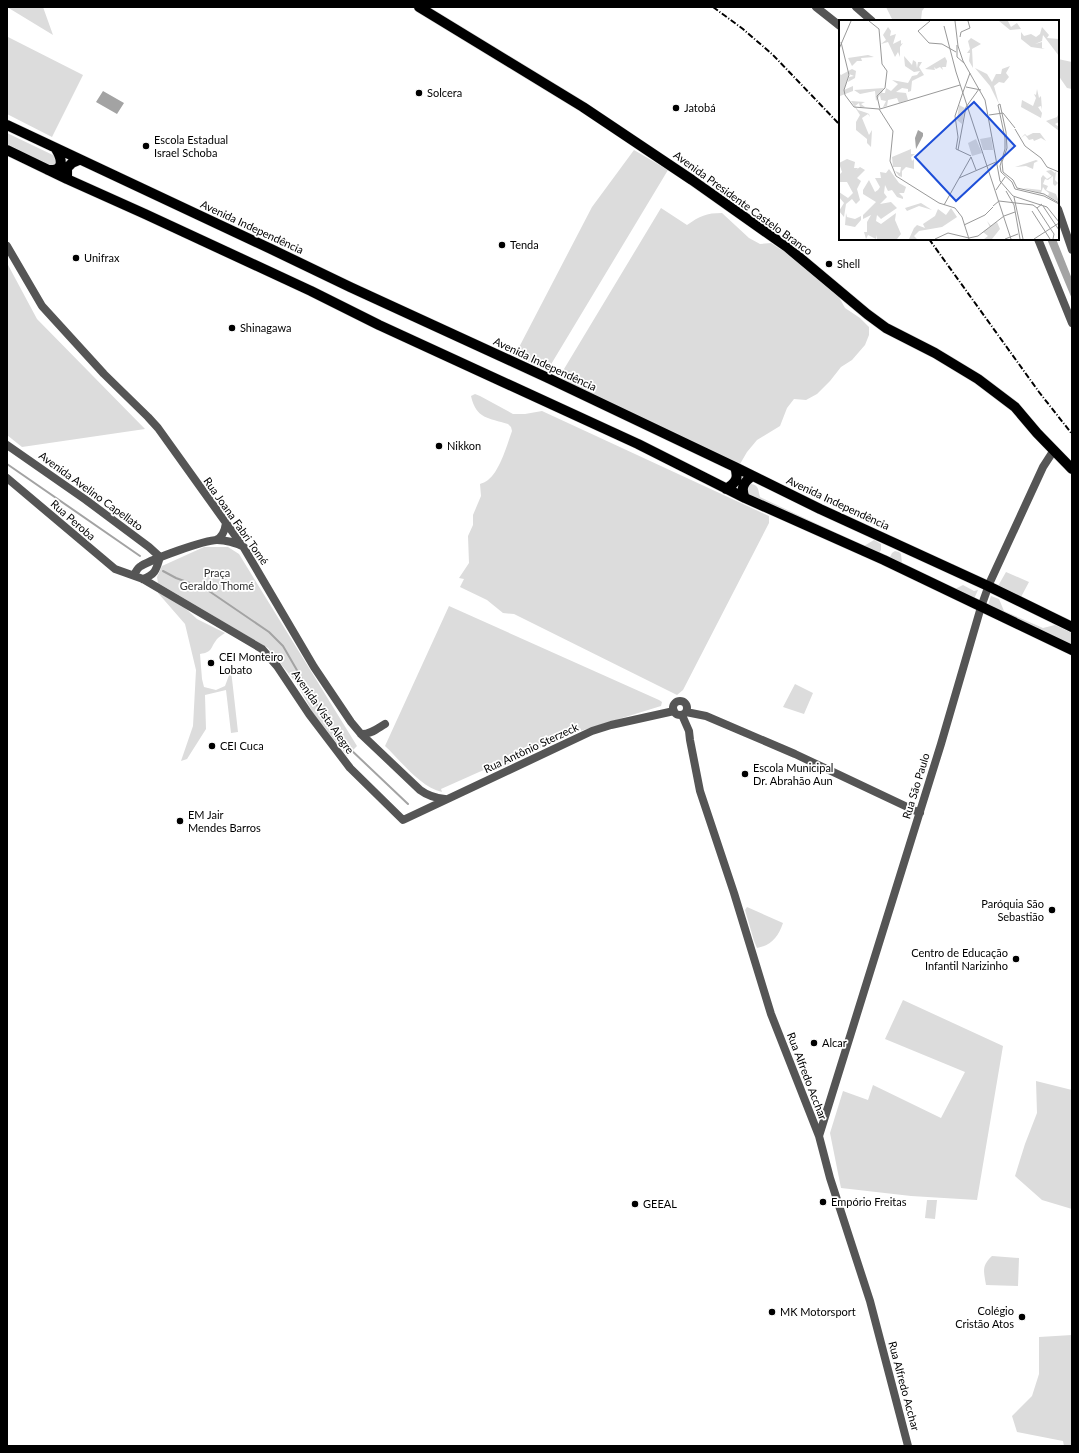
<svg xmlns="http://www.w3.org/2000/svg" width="1079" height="1453" viewBox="0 0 1079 1453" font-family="Lato,sans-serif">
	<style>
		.green { fill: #dcdcdc }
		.water { fill: #a3a3a3 }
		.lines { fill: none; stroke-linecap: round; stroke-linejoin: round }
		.stream { stroke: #a3a3a3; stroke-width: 2 }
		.primary-casing { stroke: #dbdbdb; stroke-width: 11 }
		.tertiary { stroke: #555; stroke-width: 8 }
		.primary { stroke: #000; stroke-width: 10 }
		.rail { stroke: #000; stroke-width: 2; stroke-dasharray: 6 2 1 2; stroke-linecap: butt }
		.poi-dot { fill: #000; stroke: #fff; stroke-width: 1.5 }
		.labels { text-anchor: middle; stroke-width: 3.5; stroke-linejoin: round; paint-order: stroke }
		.poi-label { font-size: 11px; fill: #000; stroke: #fff; text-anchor: start }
		.street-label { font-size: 11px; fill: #000; stroke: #fff }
		.park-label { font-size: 11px; fill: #333; stroke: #fff }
		.inset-road { fill: none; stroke: #999; stroke-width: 1 }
		.view { fill: #1d4ed8; fill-opacity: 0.15; stroke: #1d4ed8; stroke-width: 2 }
		.inset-edge { fill: none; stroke: #000; stroke-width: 2 }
	</style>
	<rect width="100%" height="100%" fill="#fff"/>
	<path class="green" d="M7 7H43L53 35Z
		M886 7H925L922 11 921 20 893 21Z
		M8 37 83 75 52 137 7 114V40Z
		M1058 59 1072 62V89L1067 88 1058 75Z
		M7 133 57 157 59 162 50 168 7 148Z
		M634 150 668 170 547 371 515 355 592 207Z
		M661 208 687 225C700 216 706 213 722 213L749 238 760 244 771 243 780 249 783 248 839 297 845 308 860 318 869 327V335L865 345 852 360 841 367 830 381 817 394 806 400 794 399 787 408 780 426 757 440 747 452 740 464 606 402 562 379 561 374Z
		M7 263 37 319 145 429 22 447 7 435Z
		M475 394 480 396 513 414H525L542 411 769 516V523L683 690 677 695 514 614 503 613 487 600 460 587 464 579 459 578 469 563 468 536 473 525V515L481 496 480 484C482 483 486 482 488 480 500 471 507 445 512 431L511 427 508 424C489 418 476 419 471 396Z
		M751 484C759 485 758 490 760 497L864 546 874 540 881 544V550L879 553 747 495 748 485Z
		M204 547H228L239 554 357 746 347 756 313 713 297 684 268 648 158 583 157 577 162 566Z
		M895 551 899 552 901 554 902 564 955 589 963 585 974 591 978 590 973 601 889 559 892 553Z
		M1006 572 1029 582 1021 597 998 586Z
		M158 590 184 607 197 619 225 633C222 635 219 637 217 639 210 648 213 652 200 654L202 679 204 687 216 690 225 686 231 670 238 732 231 733 226 690 205 695 206 729 187 759 181 761 193 726 196 670 185 624 158 593Z
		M991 596 999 599 1004 611 1043 628 1055 625 1072 633V647L987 608Z
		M449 606 659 700 662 702 661 706 564 736 503 767 497 764 441 789 442 792C420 787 401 761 385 746Z
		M795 684 813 693 804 714 783 707Z
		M747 907 783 923C778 937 772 945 757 948L754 941 745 910Z
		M903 1000 1003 1046 977 1200 911 1196 841 1188 830 1133 843 1091 868 1100 873 1085 941 1118 965 1072 885 1039Z
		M1036 1081 1072 1090V1209L1042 1200 1015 1176 1025 1144 1037 1113Z
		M927 1200H937L935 1219 925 1218Z
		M992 1256 1019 1258 1018 1286 986 1285C984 1272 981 1266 992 1256Z
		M1072 1335V1446H1064L1063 1441 1017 1432 1012 1416 1032 1396 1039 1374V1337Z"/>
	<path class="water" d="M103 91 124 103 117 114 96 102Z
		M1047 239H1056L1072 279V299Z"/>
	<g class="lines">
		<path class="stream" d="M7 464 140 556
			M163 571 176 578 206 589 269 632 283 646 328 724 349 748 408 804"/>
		<g class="primary-casing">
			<path id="primary" d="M419 7 583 107 692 180 787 247 867 314 886 328 935 353 978 379 1015 407 1037 433 1072 469
				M7 125 271 249 350 287 548 378 735 467 820 509 988 586 1072 627
				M7 150 67 179 145 214 311 291 379 325 638 444 745 498 884 560 1072 650
				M48 170C65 171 62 159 56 149
				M67 179V168L72 163 79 160
				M726 489C736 483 739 478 735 467
				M745 498C740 488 744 481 753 476"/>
		</g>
		<path class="tertiary" d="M816 7 840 26
			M856 7 872 21
			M1058 209 1072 250
			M1038 239 1072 323
			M7 246 42 306 104 374 148 417 158 428 244 548 314 667 351 722 361 734 420 790C428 796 435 798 445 799
			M7 445 86 500 149 547 160 557C156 570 156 574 143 579
			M7 478 115 569 143 579 262 649 277 666 309 714 350 768 403 820 592 731 611 725 674 711
			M216 540C223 537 225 530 226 523
			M134 575C136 572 137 568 141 566 153 559 204 540 217 540 226 540 236 543 244 547
			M673 708a7 7 0 1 1 14 0a7 7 0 1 1-14 0Z
			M686 712 706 716 795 754 920 813
			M682 715 689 731 690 740 700 791 734 893 771 1014 819 1136 830 1178 870 1301 908 1446
			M361 734C370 735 378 728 385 724
			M819 1136 941 744 981 607 990 582 1043 467 1054 450"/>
		<use href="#primary" class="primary"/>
		<path class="rail" d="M713 7 743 29 773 55 840 125
			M929 239 1039 392 1072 434"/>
	</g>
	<g class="poi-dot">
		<circle cx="419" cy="93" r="4"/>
		<circle cx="676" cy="108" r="4"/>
		<circle cx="146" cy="146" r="4"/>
		<circle cx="502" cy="245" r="4"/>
		<circle cx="76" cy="258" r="4"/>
		<circle cx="829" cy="264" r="4"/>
		<circle cx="232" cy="328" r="4"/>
		<circle cx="439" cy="446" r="4"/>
		<circle cx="211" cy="663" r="4"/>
		<circle cx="212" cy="746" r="4"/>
		<circle cx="745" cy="774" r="4"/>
		<circle cx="180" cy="821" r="4"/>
		<circle cx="1052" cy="910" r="4"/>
		<circle cx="1016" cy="959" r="4"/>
		<circle cx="814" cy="1043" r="4"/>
		<circle cx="823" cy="1202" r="4"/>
		<circle cx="635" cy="1204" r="4"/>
		<circle cx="772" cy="1312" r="4"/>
		<circle cx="1022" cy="1317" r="4"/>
	</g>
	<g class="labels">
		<g class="poi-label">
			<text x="427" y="97">Solcera</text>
			<text x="684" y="112">Jatobá</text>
			<text x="154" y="144">Escola Estadual<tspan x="154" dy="13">Israel Schoba</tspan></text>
			<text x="510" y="249">Tenda</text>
			<text x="84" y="262">Unifrax</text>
			<text x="837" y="268">Shell</text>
			<text x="240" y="332">Shinagawa</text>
			<text x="447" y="450">Nikkon</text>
			<text x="219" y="661">CEI Monteiro<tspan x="219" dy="13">Lobato</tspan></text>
			<text x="220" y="750">CEI Cuca</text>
			<text x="753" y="772">Escola Municipal<tspan x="753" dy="13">Dr. Abrahão Aun</tspan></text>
			<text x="188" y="819">EM Jair<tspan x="188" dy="13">Mendes Barros</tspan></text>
			<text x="1044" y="908" text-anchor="end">Paróquia São<tspan x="1044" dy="13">Sebastião</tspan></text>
			<text x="1008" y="957" text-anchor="end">Centro de Educação<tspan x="1008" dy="13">Infantil Narizinho</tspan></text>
			<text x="822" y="1047">Alcar</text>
			<text x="831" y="1206">Empório Freitas</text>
			<text x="643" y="1208">GEEAL</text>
			<text x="1014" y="1315" text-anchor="end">Colégio<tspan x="1014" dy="13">Cristão Atos</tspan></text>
			<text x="780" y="1316">MK Motorsport</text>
		</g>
		<g class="street-label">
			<text transform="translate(743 203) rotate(36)" y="4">Avenida Presidente Castelo Branco</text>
			<text transform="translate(252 227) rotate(25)" y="4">Avenida Independência</text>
			<text transform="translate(545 364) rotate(25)" y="4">Avenida Independência</text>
			<text transform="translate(91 491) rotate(36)" y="4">Avenida Avelino Capellato</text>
			<text transform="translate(838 503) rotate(25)" y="4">Avenida Independência</text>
			<text transform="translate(73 520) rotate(41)" y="4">Rua Peroba</text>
			<text transform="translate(236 521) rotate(55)" y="4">Rua Joana Fabri Tomé</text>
			<text transform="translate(323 712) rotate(55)" y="4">Avenida Vista Alegre</text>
			<text transform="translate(531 748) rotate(-25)" y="4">Rua Antônio Sterzeck</text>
			<text transform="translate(916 786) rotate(-73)" y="4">Rua São Paulo</text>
			<text transform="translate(807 1076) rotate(69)" y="4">Rua Alfredo Acchar</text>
			<text transform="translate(904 1386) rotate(75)" y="4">Rua Alfredo Acchar</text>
		</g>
		<g class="park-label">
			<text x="217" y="577">Praça<tspan x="217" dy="13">Geraldo Thomé</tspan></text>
		</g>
	</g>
	<g transform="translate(839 20)">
		<rect width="220" height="220" fill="#fff"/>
		<path d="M160 1H169L172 7 178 3 182 9 171 10ZM49 7 52 11 51 16 57 14 54 24 62 20V24L64 23 61 27V37L59 32 56 37 49 22 42 24 47 20 44 15ZM203 7 210 15 208 18 220 19V36L204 15 203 21 196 24 203 22V28L206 29 192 27 182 19V12L185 16 192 14 197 17 201 14ZM132 18 142 24 133 29 134 48 130 41 131 33H128L131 29 129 21ZM29 35 35 37 22 38 23 41H18L13 46 9 38ZM65 36 73 45 74 40 77 42 78 48 79 42H83L80 47 85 55 77 59 79 65 77 59 73 61 72 71 69 72V69L63 68 57 72 67 73 69 80 60 83 58 78 49 80 48 86 44 87 47 81 42 80 41 75 37 81 36 71 21 74 15 70 45 68 43 73H46L47 68 52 71 59 64 53 60 69 63 73 56 78 55 81 51 75 52 66 46ZM106 37 108 41 107 47H103L104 50 101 47 97 49 95 47 96 50 86 49ZM171 46 167 53 170 57 165 63 160 62 155 66 160 84 151 66 136 48 148 54 153 62 157 54H162L163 49ZM13 49 17 51 16 58 9 62 10 57 15 56 10 54 5 70 14 66V71L1 76 0 53 2 55ZM198 69 200 78 202 76 203 90 202 86 199 87 203 93 202 98 182 87 183 80 194 86 197 78 195 74 197 75ZM12 81 26 82 22 84 26 87H21L20 83 16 86 19 90 28 93 30 94 31 97 29 94 23 98 30 115 33 110 32 127 28 123V119L17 110V102L21 95ZM120 85 126 88 123 104 118 100ZM220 93V102L216 104 220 107V111L207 101 218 97ZM194 113H201L207 121 202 118 195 121 194 119 190 120 186 115 182 118 186 114 188 116ZM152 117 154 130H144L141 119ZM137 119 143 133 133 136 129 123ZM72 129V134H76L72 137 73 141 75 139V149L67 147 63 151V157L60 156 56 151 61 153 62 147H54L53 137ZM8 139 16 142 15 148H19L17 150 21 147 26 150 18 158 22 161 18 169 21 180 17 184 13 179 7 184 5 197 0 191 5 183 0 177V172L9 178 14 173 8 162H0V155L3 152 0 143ZM197 140 199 141 195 143 194 149 187 146 176 147ZM50 149 60 163 67 167 65 173H60L64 177V179L58 177 53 170 49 171 46 165 45 173 48 177 41 184 52 182 58 188 42 199 38 195 37 201 42 204 57 193 56 200 62 214 58 219H38V215L37 219 29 215 27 219 25 212H28V202L32 195 24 199V195L37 182 24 174V170L30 160 36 172 39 170 41 167 36 158H42L41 152 47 153ZM212 150 216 153 217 151 216 160 219 163 216 166 214 164V156L209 160 206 159 204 164 209 166 207 170 217 174 220 182 209 176 210 173 206 170 204 167 202 173 184 168 202 170V158L204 155 208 159 213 156 207 151ZM82 183 93 190 80 186 68 191 66 188ZM112 188 118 197 103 207 80 211 75 216 78 219H70L75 208 78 205 86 208 84 204 96 196 99 189 107 195ZM7 193 8 197 16 199 22 196V200L16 207 6 205ZM148 201 152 206 158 202 161 209 153 219H145L149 216 144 212 151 207Z" fill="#dcdcdc"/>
		<path d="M79 110 84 113V116L77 129 76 118Z" fill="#a3a3a3"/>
		<path class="inset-road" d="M30 1 40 9 43 44 48 51 46 68 38 76 41 89M91 1 79 11 90 23 103 24 117 32M116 1 119 26 124 41 146 80 161 161 174 176 208 187 220 202M105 6 117 52 172 219M121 17 122 12 131 8 129 1M2 22 10 55 5 70 6 75 15 87 40 89M118 25V37L125 43M0 29 12 1M127 67 142 70M124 72 116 96 119 117 117 129 132 136M124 72 131 53M40 89 54 111 51 141 57 156 100 183 116 188 123 197 130 219M41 89 121 65M150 95 164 93 176 108M176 109 186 126 202 138 208 147 220 152M119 130 127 87 140 69M132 137 137 150M120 158 157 142M157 170 166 157M167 171 175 185 181 219M175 177 184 219M220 183 205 174 178 168 174 160 164 152 163 142 168 128 167 112 161 84 159 85 166 118V129L161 146 162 152 173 162 176 169 205 176 220 184M105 185 132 137M154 186 160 181 194 185 198 188 203 184M204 186 220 210M198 188 211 208M193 191 211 219M125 205 146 195 154 187M211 208 215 214 214 219M130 218 139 216 165 196 176 192M96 219 109 213 130 218M166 219 179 214M195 219 220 203"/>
		<path class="view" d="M135 82 176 126 117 181 76 137Z"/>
		<rect width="220" height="220" class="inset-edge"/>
	</g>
	<rect width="1079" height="1453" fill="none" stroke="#000000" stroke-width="16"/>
</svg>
